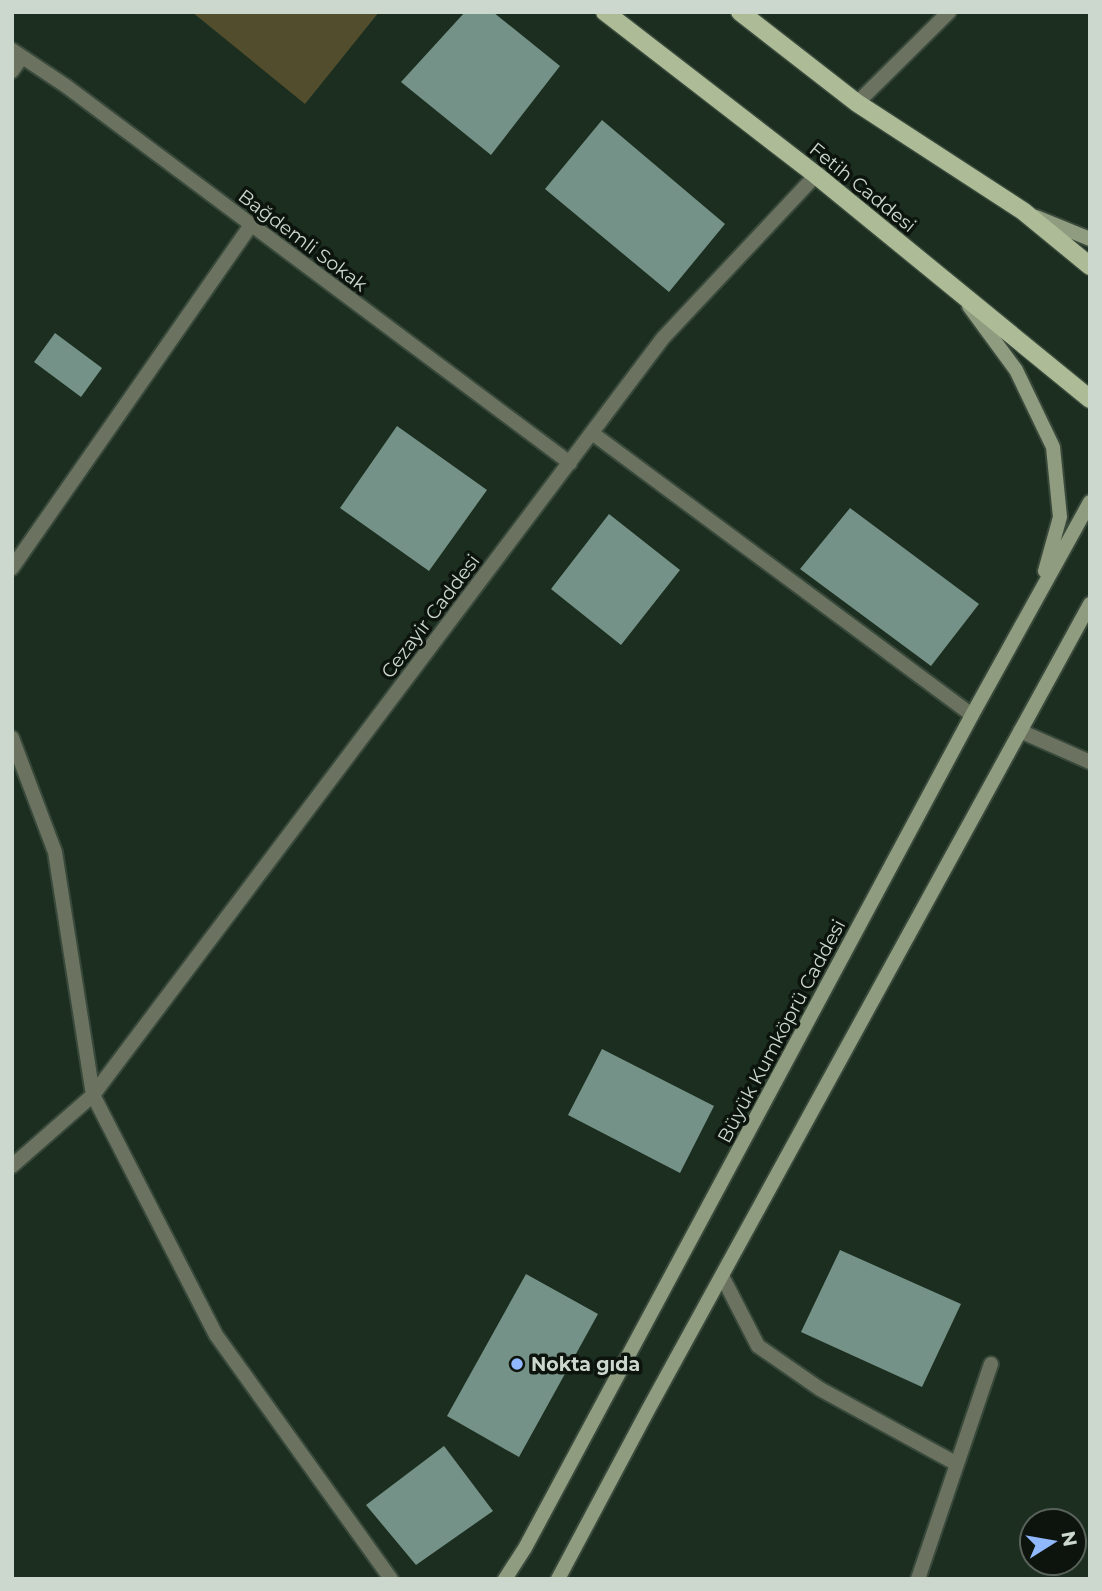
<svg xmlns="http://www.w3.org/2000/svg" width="1102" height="1591" viewBox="0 0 1102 1591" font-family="Montserrat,sans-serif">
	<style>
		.green { fill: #524e2d }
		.building { fill: #759288 }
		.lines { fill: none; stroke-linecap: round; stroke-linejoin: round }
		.street-casing { stroke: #38493b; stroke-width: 18 }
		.secondary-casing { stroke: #38493b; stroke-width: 18 }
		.primary-casing { stroke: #38493b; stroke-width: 21 }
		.street { stroke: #6b7360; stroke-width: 14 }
		.secondary { stroke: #909c7f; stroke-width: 14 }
		.primary { stroke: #adbc97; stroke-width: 18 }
		.poi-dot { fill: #90b8fd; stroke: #0c140d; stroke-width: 2.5 }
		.labels { text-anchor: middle; stroke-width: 7; stroke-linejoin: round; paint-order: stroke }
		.street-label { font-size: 19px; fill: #ccd7cd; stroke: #0c140d }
		.poi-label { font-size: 19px; font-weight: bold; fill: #ccd7cd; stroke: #0c140d; text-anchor: start }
	</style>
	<rect width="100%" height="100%" fill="#1c2e1f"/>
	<path class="green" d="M192 12H379L305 104Z"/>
	<path class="building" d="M465 12H493L560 66 491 155 401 82Z
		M602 120 725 224 669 292 545 189Z
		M55 333 102 368 81 397 34 362Z
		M397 426 487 490 429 571 340 508Z
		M850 508 979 604 931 666 800 569Z
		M609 514 680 570 621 645 551 589Z
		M602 1049 714 1106 680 1173 568 1115Z
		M840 1250 961 1304 922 1387 801 1332Z
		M526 1274 598 1314 519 1457 447 1416Z
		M444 1446 493 1511 416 1565 366 1505Z"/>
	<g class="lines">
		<g class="street-casing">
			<path id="street" d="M12 50 66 86 570 463
				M12 71 22 57
				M857 103 949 12
				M592 433 972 715
				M12 568 251 225
				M1020 731 1090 762
				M12 738 55 852 93 1095 216 1335 391 1579
				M12 1166 93 1095 663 338 816 175
				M722 1276 758 1346 820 1389 957 1464
				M918 1579 991 1364"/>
		</g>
		<g class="secondary-casing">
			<path id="secondary" d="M1036 217 1090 239
				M969 306 1016 370 1053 447 1060 517 1045 571
				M505 1579 525 1548 972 715 1090 502
				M558 1579 648 1410 1090 604"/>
		</g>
		<g class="primary-casing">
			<path id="primary" d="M605 12 816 175 1090 399
				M740 12 857 103 1023 211 1090 266"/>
		</g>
		<use href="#street" class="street"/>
		<use href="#secondary" class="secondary"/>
		<use href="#primary" class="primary"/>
	</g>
	<circle class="poi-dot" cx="517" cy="1364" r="7"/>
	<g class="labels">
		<g class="street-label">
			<text transform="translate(863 187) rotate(39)" y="7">Fetih Caddesi</text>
			<text transform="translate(303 240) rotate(37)" y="7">Bağdemli Sokak</text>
			<text transform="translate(430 616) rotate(-53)" y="7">Cezayir Caddesi</text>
			<text transform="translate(781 1031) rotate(-62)" y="7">Büyük Kumköprü Caddesi</text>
		</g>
		<g class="poi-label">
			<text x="531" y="1371">Nokta gıda</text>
		</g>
	</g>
	<rect width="1102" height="1591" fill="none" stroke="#ccd7cd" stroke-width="28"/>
	<g transform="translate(1053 1542) rotate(79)"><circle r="33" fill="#0c140d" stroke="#59625a" stroke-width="2"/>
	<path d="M0-5L12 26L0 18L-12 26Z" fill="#90b8fd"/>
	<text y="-10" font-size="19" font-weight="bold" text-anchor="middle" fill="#ccd7cd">N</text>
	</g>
</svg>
